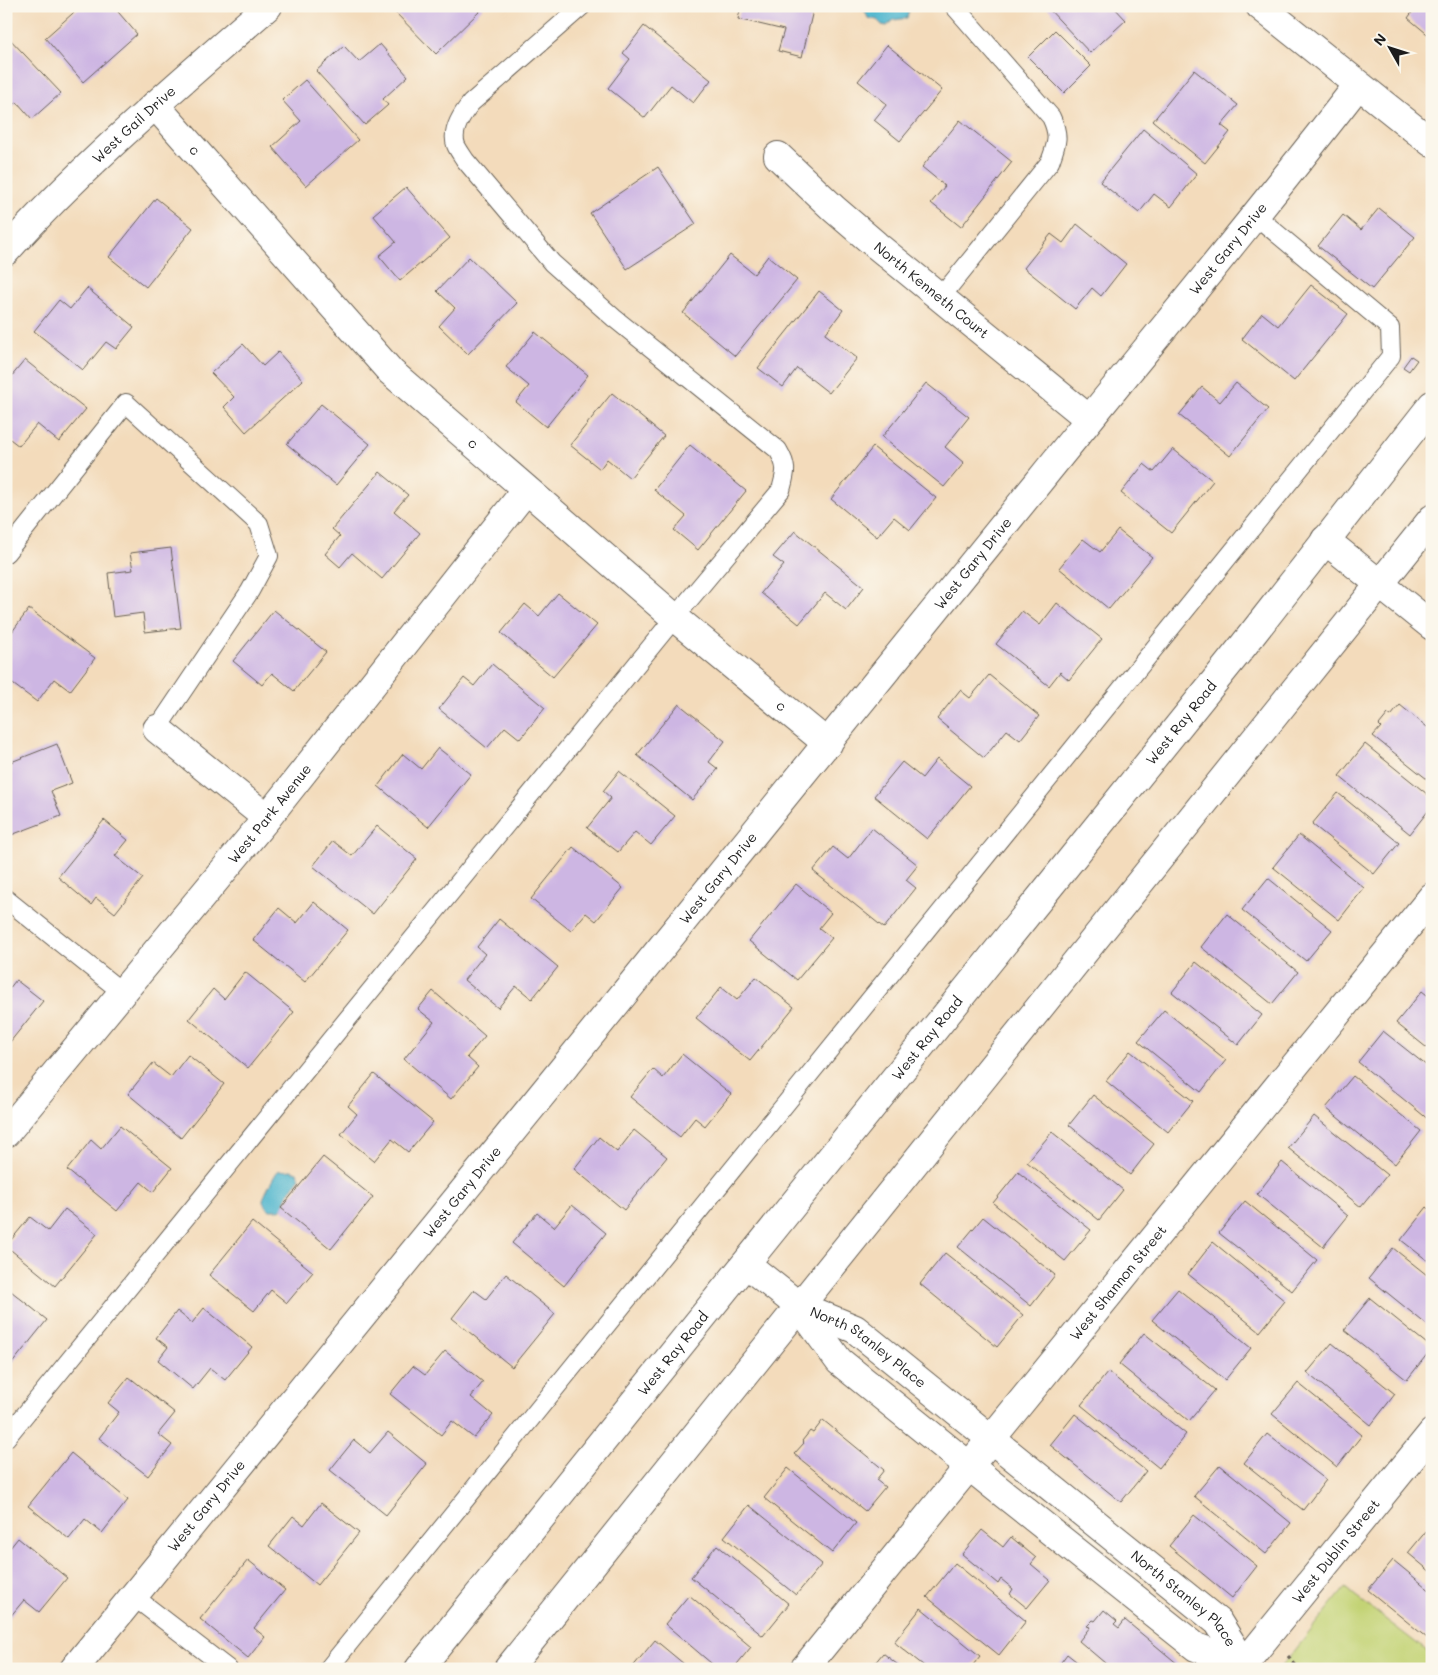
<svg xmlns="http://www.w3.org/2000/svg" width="1438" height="1675" viewBox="0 0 1438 1675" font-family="Mali,sans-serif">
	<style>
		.green { fill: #c3d375; stroke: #707848 }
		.water { fill: #50b6ce; stroke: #366975 }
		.building { fill: #cdb6e3 }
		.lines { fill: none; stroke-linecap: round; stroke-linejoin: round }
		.service-casing { stroke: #675f54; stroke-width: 20 }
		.minor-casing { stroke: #675f54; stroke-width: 30 }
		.tertiary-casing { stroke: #675f54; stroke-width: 30 }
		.primary-casing { stroke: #675f54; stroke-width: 30 }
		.path { stroke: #675f54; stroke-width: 3; stroke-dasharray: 4 4; stroke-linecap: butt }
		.service { stroke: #fff; stroke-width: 18 }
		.minor { stroke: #fff; stroke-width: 28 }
		.tertiary { stroke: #fff; stroke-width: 28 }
		.primary { stroke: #fff; stroke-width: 28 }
		.labels { text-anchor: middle; stroke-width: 4; stroke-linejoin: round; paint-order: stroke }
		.street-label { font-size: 14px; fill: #1c1c1c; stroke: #fbf7ec }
	</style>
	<rect width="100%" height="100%" fill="#fbf7ec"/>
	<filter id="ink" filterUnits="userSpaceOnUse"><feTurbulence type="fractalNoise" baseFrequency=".02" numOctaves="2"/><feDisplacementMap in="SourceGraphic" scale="10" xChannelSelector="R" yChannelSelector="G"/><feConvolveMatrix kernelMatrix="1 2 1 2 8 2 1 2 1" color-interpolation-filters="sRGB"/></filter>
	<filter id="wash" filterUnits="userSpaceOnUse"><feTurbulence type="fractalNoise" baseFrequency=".0096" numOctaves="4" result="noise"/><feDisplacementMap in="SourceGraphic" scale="20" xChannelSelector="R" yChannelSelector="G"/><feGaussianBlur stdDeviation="1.12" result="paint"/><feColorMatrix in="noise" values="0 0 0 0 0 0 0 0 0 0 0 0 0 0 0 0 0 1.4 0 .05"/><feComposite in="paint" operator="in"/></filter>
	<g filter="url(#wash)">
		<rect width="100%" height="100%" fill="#f3dbbb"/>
		<path class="green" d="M1345 1588 1432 1655V1669H1280Z"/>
		<path class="water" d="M867 6H910L907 18 894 20 887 26 882 25 877 20 868 18 865 11Z
			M291 1170 297 1172 300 1177C297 1184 291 1188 288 1195 285 1201 285 1205 280 1210H270C267 1207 263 1205 263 1200 263 1197 276 1172 278 1171 282 1170 287 1171 291 1170Z"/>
		<g id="blocks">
			<path class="building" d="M81 6H113L137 34 83 82 45 38Z
				M389 6H481L483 8 436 54Z
				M741 6H814L802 57 778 51 784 30 738 19Z
				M1046 6H1113L1126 20 1090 53Z
				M1415 6H1432V38L1408 18 1416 7Z
				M644 26 711 80 693 103 671 85 645 118 608 88 630 59 623 53Z
				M1055 30 1091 66 1064 93 1028 57Z
				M6 35 61 93 32 119 17 102 6 112Z
				M380 44 408 76 383 99 388 105 365 125 316 71 344 46 359 62Z
				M887 45 942 90 900 141 874 120 887 104 858 81Z
				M1194 70 1238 105 1221 125 1230 132 1205 163 1153 121Z
				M305 80 358 140 306 186 272 147 301 121 282 100Z
				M960 120 1012 162 961 227 931 203 945 186 922 167Z
				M1143 129 1197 174 1171 207 1154 194 1139 213 1100 182Z
				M658 167 696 224 627 269 590 213Z
				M406 187 450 238 400 281 379 256 396 242 373 215Z
				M156 198 193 228 146 287 109 257Z
				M1379 208 1415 237 1372 289 1318 246 1343 215 1361 230Z
				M1077 224 1126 264 1101 296 1092 288 1075 309 1024 268 1051 234 1063 243Z
				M730 255 754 274 768 256 797 280 735 356 683 313Z
				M469 257 517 303 468 354 439 326 455 308 437 291Z
				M1311 285 1348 314 1294 381 1242 339 1262 313 1278 326Z
				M87 288 134 327 116 349 106 342 83 370 34 331 59 300 70 309Z
				M819 291 843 310 825 334 857 358 829 393 797 368 783 387 758 368Z
				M535 332 588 375 546 427 516 402 529 386 506 367Z
				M243 344 263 366 278 352 303 380 246 432 224 407 234 397 211 373Z
				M1411 356 1417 360 1409 371 1403 367Z
				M25 360 86 409 59 442 37 424 19 446 6 436V383Z
				M926 383 969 417 945 447 964 463 944 487 882 437Z
				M1236 383 1268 409 1230 456 1179 415 1202 387 1220 402Z
				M612 393 664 436 630 478 607 459 600 469 570 445Z
				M321 404 370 444 336 485 287 444Z
				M690 445 746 491 698 550 674 530 686 516 654 490Z
				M873 447 936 498 910 530 894 517 877 537 831 499Z
				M1173 449 1213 481 1171 533 1121 493 1144 464 1154 472Z
				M380 472 408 495 394 511 420 533 382 579 352 553 340 567 325 554 340 536 332 529Z
				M1118 530 1152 557 1109 609 1059 568 1083 539 1100 552Z
				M795 531 864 587 846 610 825 593 799 624 761 593 784 565 773 557Z
				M171 548 181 628 145 632 143 613 113 617 108 573 133 570 130 553Z
				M558 593 597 625 553 677 501 633 525 604 539 616Z
				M1057 603 1102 639 1069 680 1060 672 1049 686 996 644 1022 611 1040 625Z
				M29 609 95 658 70 691 54 679 37 702 6 679V640Z
				M274 610 326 652 294 691 272 673 262 685 233 661Z
				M492 664 545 708 520 739 505 727 487 748 439 709 464 678 474 686Z
				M989 675 1039 716 1020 740 1007 730 984 758 937 719 960 690 970 698Z
				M679 704 725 741 709 762 718 769 692 800 637 755Z
				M1400 705 1432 731V783L1373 736 1381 727 1379 725 1388 714 1391 716Z
				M57 744 72 783 51 791 61 816 6 837V764Z
				M1365 744 1432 798V806L1410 834 1339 776Z
				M438 748 471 774 428 827 378 786 403 754 421 769Z
				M937 759 970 786 927 839 874 796 902 762 922 778Z
				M619 771 675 816 651 845 635 832 618 852 587 828 611 798 603 791Z
				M1338 793 1399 843 1374 874 1312 824Z
				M104 820 128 840 115 856 143 878 115 913 96 898 91 905 58 877Z
				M377 826 417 859 373 914 313 866 333 841 352 856Z
				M872 828 918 865 906 880 916 888 884 928 813 871 833 847 848 859Z
				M1299 835 1364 888 1339 920 1273 867Z
				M573 847 623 888 596 921 586 913 571 931 531 899Z
				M1268 878 1332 930 1306 961 1242 910Z
				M796 884 831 913 819 928 832 938 797 980 749 941Z
				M314 902 348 930 305 982 253 940 279 908 297 923Z
				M1227 914 1298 972 1272 1004 1201 947Z
				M499 919 558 967 532 999 516 986 498 1008 464 980 485 954 477 947Z
				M1196 962 1262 1015 1238 1045 1172 992Z
				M245 972 294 1012 248 1068 189 1019 213 989 224 999Z
				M756 977 794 1007 750 1061 696 1018 721 987 737 1000Z
				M16 980 43 1001 6 1047V987L9 989Z
				M433 991 485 1036 467 1057 478 1067 451 1099 404 1059 434 1022 418 1009Z
				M1422 991 1432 999V1052L1396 1023Z
				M1164 1010 1226 1060 1201 1092 1138 1041Z
				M1383 1031 1432 1070V1116L1429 1120 1358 1062Z
				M1130 1051 1193 1101 1168 1132 1106 1081Z
				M682 1054 731 1094 705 1126 695 1118 680 1137 630 1097 653 1069 663 1078Z
				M188 1055 224 1084 181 1138 128 1094 153 1063 171 1077Z
				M374 1074 433 1122 408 1152 392 1139 374 1161 341 1134 357 1114 348 1106Z
				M1353 1076 1421 1131 1395 1164 1326 1108Z
				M1093 1095 1154 1144 1130 1175 1069 1125Z
				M1314 1116 1387 1175 1361 1207 1288 1148Z
				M120 1126 172 1168 153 1192 141 1182 117 1211 67 1170 91 1140 101 1149Z
				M634 1130 667 1157 624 1210 574 1169 599 1137 617 1152Z
				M1052 1132 1123 1190 1099 1220 1027 1162Z
				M323 1157 373 1197 331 1249 281 1208Z
				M1282 1162 1348 1216 1323 1247 1257 1194Z
				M1018 1172 1091 1230 1065 1261 993 1203Z
				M1245 1201 1317 1260 1292 1291 1219 1233Z
				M572 1205 606 1233 564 1286 512 1243 537 1213 554 1227Z
				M1427 1207 1432 1211V1264L1401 1240Z
				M65 1209 97 1234 55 1286 6 1246 30 1217 48 1231Z
				M983 1217 1055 1275 1031 1306 958 1247Z
				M252 1222 313 1272 287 1303 271 1290 254 1311 209 1275Z
				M1213 1242 1285 1301 1260 1332 1188 1274Z
				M1393 1248 1432 1279V1329L1369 1278Z
				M945 1253 1023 1315 997 1347 920 1284Z
				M506 1274 555 1314 512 1367 452 1318 474 1290 486 1299Z
				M6 1287 47 1320 6 1371Z
				M1178 1289 1251 1348 1225 1380 1152 1320Z
				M1370 1298 1432 1348 1407 1380 1344 1330Z
				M204 1308 252 1347 225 1380 210 1368 193 1389 158 1360 168 1347 156 1338 177 1311 192 1323Z
				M1144 1333 1215 1390 1189 1421 1119 1364Z
				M1332 1343 1395 1394 1371 1425 1307 1373Z
				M445 1351 483 1382 471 1397 493 1415 474 1438 452 1421 441 1435 390 1394 413 1366 425 1375Z
				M1108 1372 1186 1434 1159 1468 1081 1405Z
				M129 1377 175 1413 158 1434 172 1445 148 1476 99 1438 119 1412 108 1403Z
				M1298 1383 1362 1435 1337 1467 1272 1414Z
				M1075 1414 1146 1471 1121 1502 1050 1445Z
				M823 1420 884 1470 876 1480 885 1487 865 1511 794 1454 804 1443 802 1441 810 1431 813 1433Z
				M388 1432 427 1464 386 1515 330 1470 354 1440 370 1453Z
				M1267 1434 1326 1480 1303 1510 1244 1463Z
				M71 1453 128 1500 102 1533 85 1519 69 1539 28 1506Z
				M1220 1465 1291 1523 1266 1554 1194 1496Z
				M788 1468 856 1523 832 1553 764 1498Z
				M321 1503 359 1533 317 1585 269 1546 293 1516 304 1525Z
				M749 1505 822 1564 796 1595 724 1537Z
				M1194 1515 1257 1566 1232 1598 1169 1546Z
				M1432 1524V1573L1408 1553Z
				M982 1530 1003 1547 1011 1537 1036 1558 1031 1564 1050 1580 1027 1608 1010 1594 1013 1589 1001 1579 998 1584 962 1554Z
				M18 1538 67 1578 39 1612 24 1600 9 1618 6 1616V1553Z
				M717 1545 789 1604 763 1636 691 1577Z
				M248 1560 285 1590 254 1628 265 1637 248 1658 200 1619Z
				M1393 1560 1432 1592V1642L1368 1590Z
				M955 1563 1026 1621 999 1655 927 1597Z
				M689 1595 751 1647 733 1669H718L665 1624Z
				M921 1608 980 1656 970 1669H928L894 1642Z
				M1104 1610 1117 1621 1114 1624 1119 1628 1125 1620 1179 1665 1176 1669H1112L1079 1641 1090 1627 1087 1626 1093 1620 1095 1621Z
				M655 1640 690 1669H631Z
				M883 1653 903 1669H870Z
				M1067 1654 1081 1665 1080 1667 1082 1669H1056Z"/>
		</g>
	</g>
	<g filter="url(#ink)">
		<use href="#blocks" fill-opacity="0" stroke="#675f54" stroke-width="1"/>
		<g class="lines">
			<g class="service-casing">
				<path id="service" d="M940 298 1050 162C1057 143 1060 136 1051 117L954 6
					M6 553 126 403 259 524 269 556 250 591 157 729
					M6 899 123 993
					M6 1438 689 600 781 490C786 472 788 467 778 450L614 318 552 263 465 160C462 155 458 150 456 145 451 131 462 114 471 103L582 6
					M133 1596 228 1669
					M328 1669 1391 356 1390 328 1256 216"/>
			</g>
			<g class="minor-casing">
				<g id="minor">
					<path id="s1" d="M155 105 391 372 675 618 828 744"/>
					<path id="s2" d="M778 156 834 209 876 245 1089 419"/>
					<path id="s3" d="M6 251C86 162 178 85 268 6"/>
					<path d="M157 729 267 818"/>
					<path id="s4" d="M6 1133 267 818 526 490"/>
					<path d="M746 1264 799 1306 839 1361 994 1486 1196 1647 1244 1664"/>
					<path id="s5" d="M799 1306 855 1329 1218 1622 1244 1664"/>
					<path id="s6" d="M74 1669C395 1273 718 881 1037 484 1144 351 1254 220 1358 85"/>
					<path id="s7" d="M804 1669 1432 897"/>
					<path id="s8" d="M1240 1669 1432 1433"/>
				</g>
			</g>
			<g class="tertiary-casing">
				<path id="tertiary" d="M1260 6 1432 143
					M1325 540 1432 626"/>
			</g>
			<g class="primary-casing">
				<g id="primary">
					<path id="s9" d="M419 1669 1243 646 1432 405"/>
					<path d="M508 1669 1432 519"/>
				</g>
			</g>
			<path class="path" d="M1288 1656 1299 1669"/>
			<use href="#service" class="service"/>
			<use href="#minor" class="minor"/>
			<use href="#tertiary" class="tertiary"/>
			<use href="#primary" class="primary"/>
		</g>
	</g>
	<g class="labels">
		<g class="street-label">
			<text dy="5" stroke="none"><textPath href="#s3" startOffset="180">West Gail Drive</textPath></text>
			<text dy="5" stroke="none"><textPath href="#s1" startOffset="60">c</textPath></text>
			<text dy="5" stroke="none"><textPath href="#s6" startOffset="1830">West Gary Drive</textPath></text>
			<text dy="5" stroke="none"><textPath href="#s2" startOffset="204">North Kenneth Court</textPath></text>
			<text dy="5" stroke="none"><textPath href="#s1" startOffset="465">c</textPath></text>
			<text dy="5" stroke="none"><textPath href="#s6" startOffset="1425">West Gary Drive</textPath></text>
			<text dy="5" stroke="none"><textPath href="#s1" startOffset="870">c</textPath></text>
			<text dy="5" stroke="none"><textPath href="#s9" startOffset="1215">West Ray Road</textPath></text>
			<text dy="5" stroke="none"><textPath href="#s4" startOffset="414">West Park Avenue</textPath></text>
			<text dy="5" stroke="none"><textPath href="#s6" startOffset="1020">West Gary Drive</textPath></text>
			<text dy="5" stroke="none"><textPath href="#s9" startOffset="810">West Ray Road</textPath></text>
			<text dy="5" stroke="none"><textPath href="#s6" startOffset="615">West Gary Drive</textPath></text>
			<text dy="5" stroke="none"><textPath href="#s7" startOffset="498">West Shannon Street</textPath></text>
			<text dy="5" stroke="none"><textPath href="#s5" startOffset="81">North Stanley Place</textPath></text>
			<text dy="5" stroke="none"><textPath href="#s9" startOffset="405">West Ray Road</textPath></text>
			<text dy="5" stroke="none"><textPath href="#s6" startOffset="210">West Gary Drive</textPath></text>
			<text dy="5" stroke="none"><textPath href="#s8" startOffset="152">West Dublin Street</textPath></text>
			<text dy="5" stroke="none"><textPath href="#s5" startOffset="486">North Stanley Place</textPath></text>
		</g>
	</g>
	<rect width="1438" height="1675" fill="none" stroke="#fbf7ec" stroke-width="25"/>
	<g transform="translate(1390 48) rotate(309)" stroke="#fbf7ec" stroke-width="4" paint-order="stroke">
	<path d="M0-4L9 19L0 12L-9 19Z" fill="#1c1c1c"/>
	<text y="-8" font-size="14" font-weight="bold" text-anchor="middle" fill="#1c1c1c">N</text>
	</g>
</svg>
